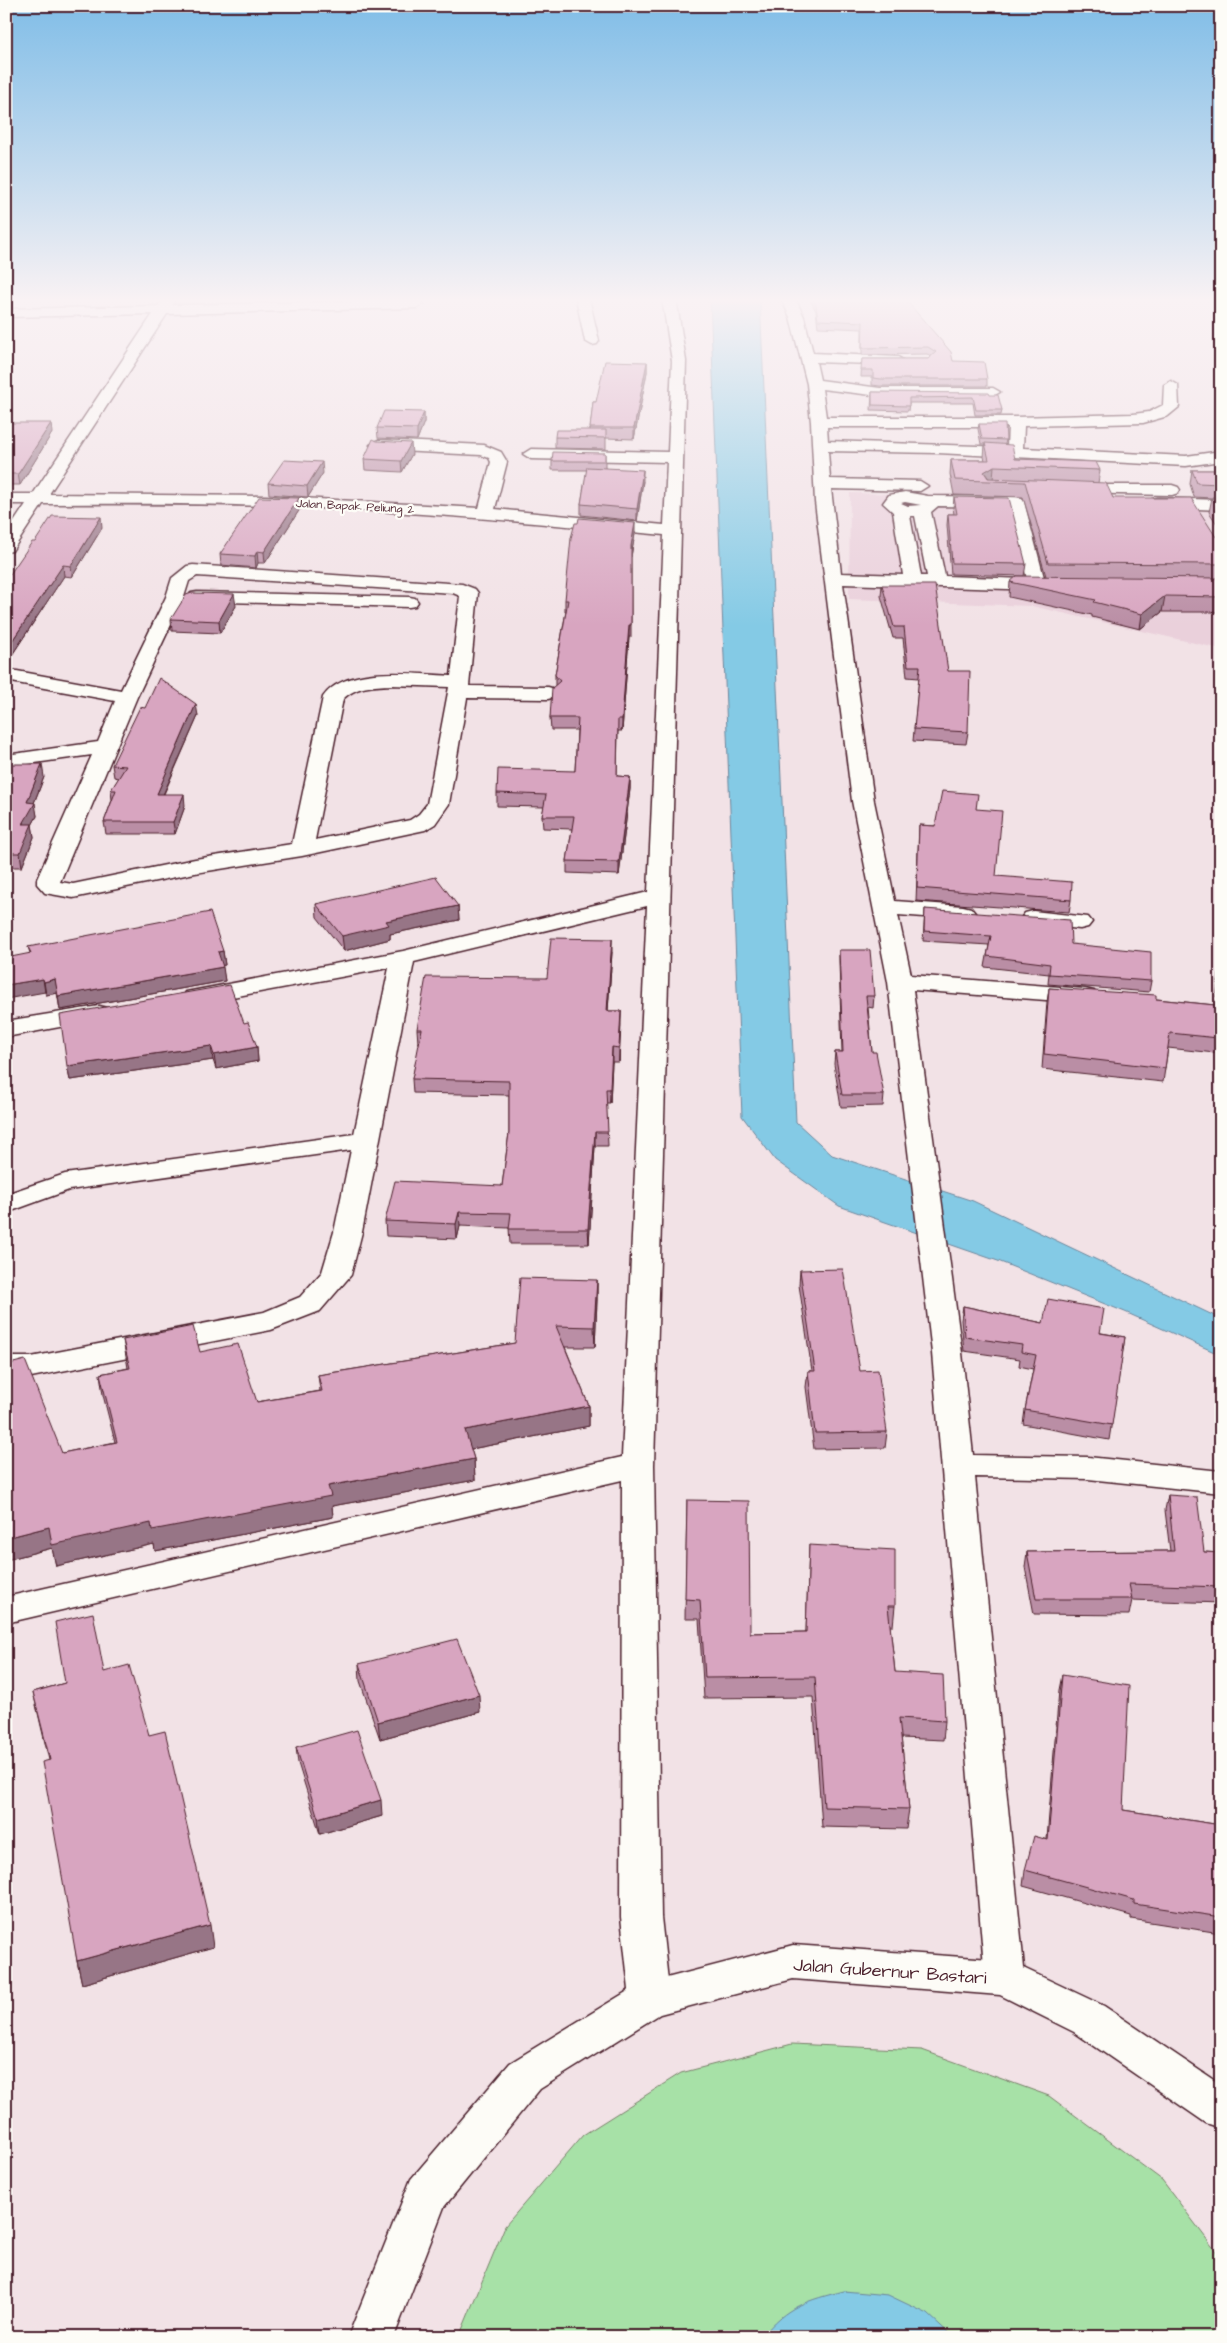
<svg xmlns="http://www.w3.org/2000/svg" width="1227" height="2343" viewBox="0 0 1227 2343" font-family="'Architects Daughter',sans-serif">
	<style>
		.built { fill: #ead0db }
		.green { fill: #a7e1a7; stroke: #788069 }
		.water { fill: #84cae5; stroke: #6d869b }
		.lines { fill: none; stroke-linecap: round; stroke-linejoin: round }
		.minor-casing { stroke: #4a1f2b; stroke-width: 3 }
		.trunk-casing { stroke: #4a1f2b; stroke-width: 3 }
		.minor { fill: #fdfcf7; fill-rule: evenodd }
		.trunk { fill: #fdfcf7; fill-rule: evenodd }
		.wall { fill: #ba8ea5; stroke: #4a1f2b }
		.shaded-wall { fill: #977486; stroke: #4a1f2b }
		.building { fill: #d8a5c0; stroke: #4a1f2b }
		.labels { text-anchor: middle; stroke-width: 4.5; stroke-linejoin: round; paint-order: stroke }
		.far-street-label { font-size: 12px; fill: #4a1f2b; stroke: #fdfcf7 }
		.near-street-label { font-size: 18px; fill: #4a1f2b; stroke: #fdfcf7 }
	</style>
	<rect width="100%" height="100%" fill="#f2e2e6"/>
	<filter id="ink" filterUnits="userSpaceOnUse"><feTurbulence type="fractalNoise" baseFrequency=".02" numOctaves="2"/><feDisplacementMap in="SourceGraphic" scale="10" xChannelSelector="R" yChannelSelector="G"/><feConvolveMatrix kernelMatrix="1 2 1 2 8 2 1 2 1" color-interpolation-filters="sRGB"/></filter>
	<g filter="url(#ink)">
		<path class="built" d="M850 493 1221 500V649L1032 606 849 599Z"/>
		<path class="green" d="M792 2044 922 2050 1049 2096 1162 2180 1221 2258V2337H459L505 2226 583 2135 681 2073Z"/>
		<path class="water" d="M710 298H760L796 1122 832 1155 973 1201 1221 1319V1355L1125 1312 998 1261 839 1206 775 1160 742 1116Z
			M844 2291 888 2295 928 2314 953 2337H762C786 2306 808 2300 844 2291Z"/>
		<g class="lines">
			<g class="minor-casing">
				<path id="minor" d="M164 298H176L172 305 417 300 424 304 417 308 167 314 49 494 265 496 479 508 491 462 489 458 481 455 378 450 370 445 378 440 484 445 501 452 507 462 495 509 664 525 667 462 531 459 523 454 531 449 668 452 672 361 662 298H676L686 361 654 1465 661 1917 670 1999 664 2012 650 2017 636 2012 630 1999 621 1917 622 1480 6 1623V1597L622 1457 647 906 414 962 362 1232 351 1275 320 1311 271 1330 31 1377H6V1357H31L264 1312 300 1297 322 1272 334 1232 351 1150 69 1190 6 1213V1194L65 1174 354 1134 389 968 195 1004 186 1002 183 997 186 992 403 951 648 892 664 535C531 522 398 510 265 506 191 503 117 504 43 504L12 551 6 552V534L26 504H6V494H33L153 314 6 317V309L158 306Z
					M576 298H589L599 341 597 344 592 345 585 341Z
					M781 298H795L804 317 813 353 898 357 905 361 898 365 816 362 820 380 880 388H993L1000 392 993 396H880L822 389 826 417H1016L1133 414 1149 412 1163 405 1164 385 1171 381 1178 385 1179 407 1168 416 1143 423 1024 426 1023 448 1186 456 1221 451V461L1186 466 938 453 828 451 830 479 920 481 928 486 920 491 831 489 841 573 903 575 893 512 883 503 889 495 905 492 928 496 1016 497 1022 498 1024 502 1046 585 1043 589 1037 590 843 584 874 801 895 901 963 906 971 908 975 913 971 918 963 920 898 915 911 975 1085 989 1094 991 1097 996 1094 1001 1085 1003 913 990 962 1353 973 1455 1088 1457 1221 1471V1493L1088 1479 975 1477 1025 1978 1019 1990 1005 1996 991 1990 985 1978 932 1353 888 982 852 801 815 502 811 422 807 384 790 317ZM827 427H1008L1007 447 828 441ZM905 502 921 505 908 506 901 503ZM938 506 1009 507 1027 579 945 576 931 512ZM910 516H915L927 576H921Z
					M1073 485H1172L1178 487 1180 490 1178 493 1172 495 1067 493 1065 490 1067 487Z
					M1158 498 1221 500V510L1152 507 1150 503 1152 499Z
					M193 565 462 584 475 589 478 593 469 686 548 687 555 689 558 693 555 697 548 699 467 698 449 804 435 824 425 830 302 856 195 873 73 898 45 893 37 884V879L92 755 6 767V755L98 742 115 701 6 681V669L121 690 166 597 172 578 187 566ZM197 576 453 593 460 596 451 676C416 674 346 664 323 697L292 844 195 859 73 884 60 882 137 697 184 597 189 581ZM391 685 449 687 427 804 419 814 410 820 315 840 343 699C356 686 374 686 391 685Z
					M197 592 409 597 415 598 418 602 415 606 409 607 191 601 188 597 191 593Z
					M1033 911 1088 917 1092 922 1088 927 1080 929 1025 923 1021 918 1025 913Z
					M99 1006 108 1008 111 1013 108 1018 6 1037V1021Z"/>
			</g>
			<g class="trunk-casing">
				<path id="trunk" d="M793 1945 1005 1960 1019 1966 1104 2006 1221 2085V2128L1206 2123 1074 2032 1000 1995 793 1979 660 2014 540 2089 444 2207 394 2337H348L411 2179 510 2063 636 1986Z"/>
			</g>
			<use href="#minor" class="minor"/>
			<use href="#trunk" class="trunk"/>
		</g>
		<path class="wall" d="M809 298H904L953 361 987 379V386H880L872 385V377H861L862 359H928L931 356 927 354 862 355V329L818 327 816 311Z
			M647 362V372L634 439 606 438V449L555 448V437L590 430 593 402H596Z
			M872 392 990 395 1002 410 1001 415H975L973 403H909L908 411 871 410Z
			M424 412V422L417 440 378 438 377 428Z
			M6 423 52 433 20 485H10L6 490Z
			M979 424 1006 440 1005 444 1015 459 1100 470 1098 483 1113 498 1221 538V612H1162L1140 629 1092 617V615L1009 597 1010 582 1046 576 1023 497 954 495 950 474 951 460H985L984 457 985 444H981L978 429Z
			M377 441 412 454 402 472 365 470 364 459Z
			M605 453V468L643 481 637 521 581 515V504L587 470H552V461Z
			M1192 470H1221V530L1209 512 1212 498 1194 497 1190 484Z
			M323 473 308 497 269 494 268 483Z
			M954 497 1026 564 1024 576 951 574 947 525 948 514H954L953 508Z
			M300 509 265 563H258L256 568 221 565 220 554Z
			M102 528 72 577 64 576 10 658H6V580Z
			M635 534 631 556V637H629L622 731H618L617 776 630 777V789L619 875 567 873V861L572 829 543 828 542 816 544 807 497 806V793L575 771 577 730H551L550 718 555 685V675L566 611H565V600Z
			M882 585 948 671 968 732 966 744 913 741 919 678 907 677 903 638H893L881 596Z
			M236 606 220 633 172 631 171 619Z
			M198 716 164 794 185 806 175 834H106L104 822 112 800 111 790 119 778 114 777 112 765Z
			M6 764 44 777 34 803 37 816 32 825 34 837 22 867H6Z
			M976 809 996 876 1071 900 1069 912 916 901 919 825 935 826Z
			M316 904 458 906 459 920 390 934V939L344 951 317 917Z
			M925 909 1071 944 1151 981 1149 992 1048 984 1049 974 985 967 989 945 923 941Z
			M28 947 223 951 225 965H222L225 981 60 1010 57 993 46 995 30 953Z
			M839 950 874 996 873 1008 868 1007 872 1052 884 1095 883 1106 841 1107 834 1064 835 1052H842L839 961Z
			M612 952 608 1011H621L619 1062H612L610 1103H606L608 1146H595L589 1244H510L509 1228 460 1226 457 1239 386 1236 385 1221 502 1186 509 1133V1095L413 1093 412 1079 420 1043H418L417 1029Z
			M1221 959V997H1216Z
			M1049 988 1215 1005 1221 999V1047L1216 1046 1215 1053 1168 1048 1163 1082 1042 1069 1047 1002Z
			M244 1023 257 1047 258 1061 216 1069 213 1060 70 1080 67 1066Z
			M800 1270 860 1371 887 1432 885 1448 814 1449 806 1387 808 1371H812L799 1285Z
			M597 1280V1300L595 1347H565L589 1406V1426L471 1449 474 1459 475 1480 332 1506 333 1517 155 1551 154 1544 56 1566 52 1548 6 1560V1365L62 1453 115 1442 103 1395 100 1374 128 1368 123 1340 200 1352 257 1402 320 1391 318 1375 515 1343Z
			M963 1306 1043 1323 1125 1337 1109 1440 1023 1424 1025 1410 1033 1369 1019 1366 1020 1359 964 1351 961 1320Z
			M1168 1495 1204 1552 1221 1553V1603L1132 1600 1129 1615 1034 1614 1025 1567 1027 1552 1170 1551 1165 1510Z
			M687 1500 750 1633 806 1632 809 1545 895 1606 893 1626H890L895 1672 945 1721 943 1740 901 1738 909 1809 906 1829 822 1827 813 1697 704 1698 699 1619H685Z
			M359 1664 480 1712 380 1739 360 1681Z
			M104 1672 149 1735 213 1947 82 1984 77 1961 49 1760 33 1692Z
			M1062 1675 1123 1810 1221 1825 1220 1933 1131 1919V1916L1023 1886 1025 1870 1047 1839 1059 1690Z
			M296 1747 382 1816 320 1834 298 1763Z"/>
		<path class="shaded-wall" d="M647 362V372L634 439V428Z
			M424 412V422L417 440V429Z
			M51 423 52 433 20 485 18 474Z
			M411 443 412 454 402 472 401 461Z
			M322 462 323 473 308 497 307 486Z
			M994 466 993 480 991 481 984 472Z
			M643 470V481L637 521V509Z
			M8 474 10 485 6 490V477Z
			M299 498 300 509 265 563 264 552Z
			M101 517 102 528 72 577 71 566Z
			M635 523V534L631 557V546Z
			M257 551 258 563 256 568 255 556Z
			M63 565 64 576 10 658 8 647Z
			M234 594 236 606 220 633 219 621Z
			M1165 596 1162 612 1140 629 1142 614Z
			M629 625V637L622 731V719Z
			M196 704 198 716 158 806 157 794Z
			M42 764 44 777 32 808 35 803 37 816 32 825 34 837 22 867 20 853 27 802Z
			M630 777V789L619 875V862Z
			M184 794 185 806 175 834 173 822Z
			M458 906 459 920 390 934V939L344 951 342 936 386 921Z
			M612 939V952L607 1025V1011Z
			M223 951 225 965 219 966 218 952Z
			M223 967 225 981 60 1010 58 996Z
			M43 979 45 992 6 999V985Z
			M55 979 58 993 46 995 44 982Z
			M621 1011V1025L619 1062V1048Z
			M211 1046 213 1060 70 1080 67 1066Z
			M257 1047 258 1061 216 1069 214 1055Z
			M612 1047V1062L610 1103V1089Z
			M595 1132V1146L589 1244 588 1229Z
			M459 1212 460 1226 457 1239 456 1224Z
			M597 1280V1300L595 1347 594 1327Z
			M589 1406V1426L466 1450 465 1430Z
			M474 1459 475 1480 332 1506 333 1517 155 1551 154 1544 56 1566 52 1548 6 1560V1538L49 1527 151 1523 328 1486Z
			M479 1695 480 1712 380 1739 378 1722Z
			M381 1800 382 1816 320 1834 318 1818Z
			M210 1925 213 1947 82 1984 77 1961Z"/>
		<path class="building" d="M813 298H904L951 352 953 361 984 362 987 379H881L873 378V370H861L862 359H928L936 352 928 347 862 348 863 322 818 320 816 305Z
			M605 361 647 362 634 428H590L593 402H596Z
			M872 392 989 393 990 395H998L1002 410H976L973 397 909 398V406L872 405Z
			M384 411 424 412 417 429 377 428Z
			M6 423H51L18 474H8L6 477Z
			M979 424H1005L1006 440 982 439Z
			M556 430H606V438L555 437Z
			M373 439 377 441 411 443 401 461 364 459Z
			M985 443 1012 445 1015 459 1096 462 1100 470 994 466 984 472 988 478 1106 483 1113 498H1191L1216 537 1221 538V564L1048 563 1025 482 955 480 951 460H989Z
			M553 452 605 453V461H552Z
			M284 460 322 462 307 486 268 483Z
			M587 467 643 470 637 509 581 504Z
			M1192 470H1221V484L1197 483Z
			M259 497 299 498 264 552 257 551 255 556 220 554Z
			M954 497 1009 498 1026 564 952 563 948 514H957Z
			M1212 497H1221V512Z
			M52 516 101 517 71 566 63 565 8 647H6V580L32 542H35Z
			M579 518 635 523 631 546V625H629L622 719H618L617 776 630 777 619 862 567 861 574 816H542L546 795 497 793 498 769 575 771 578 718H550L552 688 560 681 555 675 568 600H565L571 538 575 523H578Z
			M1017 576 1221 578V597L1165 596 1142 614 1094 602 1096 600 1010 582Z
			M882 585H935L948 671H970L968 732 914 729 920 666H908L904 627H894Z
			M192 593 234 594 219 621 171 619 186 595Z
			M159 678 196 704 157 794H184L173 822H104L116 790H111L126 766 112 765 140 707 145 708Z
			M6 764H42L27 802 35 803 23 824H32L20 853H6Z
			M942 791 978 794 976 809 1002 811 996 876 1072 882 1071 900 917 888 919 825 935 826Z
			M436 877 458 906 386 921 389 925 342 936 316 904Z
			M925 909 1070 920 1071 944 1151 952V981L1049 974 1050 964 987 956 991 936 924 931Z
			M210 912 223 951 218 952 223 967 58 996 55 979 44 982 43 979 6 985V958L31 953 28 947Z
			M551 938 612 939 607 1011H621L619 1048 612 1047 610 1089H606L608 1132H595L588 1229H509L511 1213 459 1212 456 1224 385 1221 395 1181 502 1186 509 1133V1081L412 1079 422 1029H417L426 977 547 978Z
			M839 950H870L874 996H866L872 1052H876L884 1095H842L835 1052H843Z
			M1221 964V983L1218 982Z
			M230 985 244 1023 248 1022 257 1047 214 1055 211 1046 67 1066 60 1015Z
			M1049 988 1156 995V999L1215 1005 1216 1000 1221 999V1032L1218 1031V1038L1170 1033 1165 1068 1044 1054Z
			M843 1269 860 1371 878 1370 887 1432 815 1433 808 1371H815L800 1270Z
			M520 1278 597 1280 594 1327 556 1326 589 1406 465 1430 474 1459 328 1486 331 1496 152 1530 151 1523 52 1545 49 1527 6 1538V1365L25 1360 62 1453 117 1442 100 1374 130 1368 123 1340 193 1326 200 1352 238 1344 257 1402 322 1391 318 1375 515 1343Z
			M1048 1299 1104 1309 1100 1333 1125 1337 1112 1425 1025 1410 1036 1355 1021 1352 1022 1345 965 1337 963 1306 1043 1323Z
			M1168 1495 1197 1497 1204 1552 1221 1553V1587L1129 1584 1132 1599H1036L1027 1552 1174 1551Z
			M687 1500 749 1501 750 1633 806 1632 809 1545 895 1550V1606H888L895 1672 943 1675 945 1721 899 1718 909 1809 824 1807 815 1677 705 1678 700 1600 685 1599Z
			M93 1613 104 1672 129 1665 149 1735 165 1731 210 1925 77 1961 42 1762 50 1760 33 1692 65 1683 55 1622Z
			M457 1639 479 1695 378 1722 359 1664Z
			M1062 1675 1129 1686 1123 1810 1221 1825V1917L1134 1904V1900L1025 1870 1034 1836 1048 1840Z
			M357 1730 381 1800 318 1818 296 1747Z"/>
	</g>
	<linearGradient id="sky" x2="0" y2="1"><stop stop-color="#80bde7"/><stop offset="0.48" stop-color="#f9f2f4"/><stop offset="1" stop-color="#f9f2f4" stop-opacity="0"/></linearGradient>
	<rect width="1227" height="626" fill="url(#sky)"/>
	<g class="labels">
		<g class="far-street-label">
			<text transform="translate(355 506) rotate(3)" y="4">Jalan Bapak Peliung 2</text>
		</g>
		<g class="near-street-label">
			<text transform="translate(890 1971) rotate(4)" y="6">Jalan Gubernur Bastari</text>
		</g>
	</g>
	<rect width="1227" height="2343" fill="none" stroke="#fdfcf7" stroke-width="25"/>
	<rect x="12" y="12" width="1202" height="2318" fill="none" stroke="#4a1f2b" stroke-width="2" filter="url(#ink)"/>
</svg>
